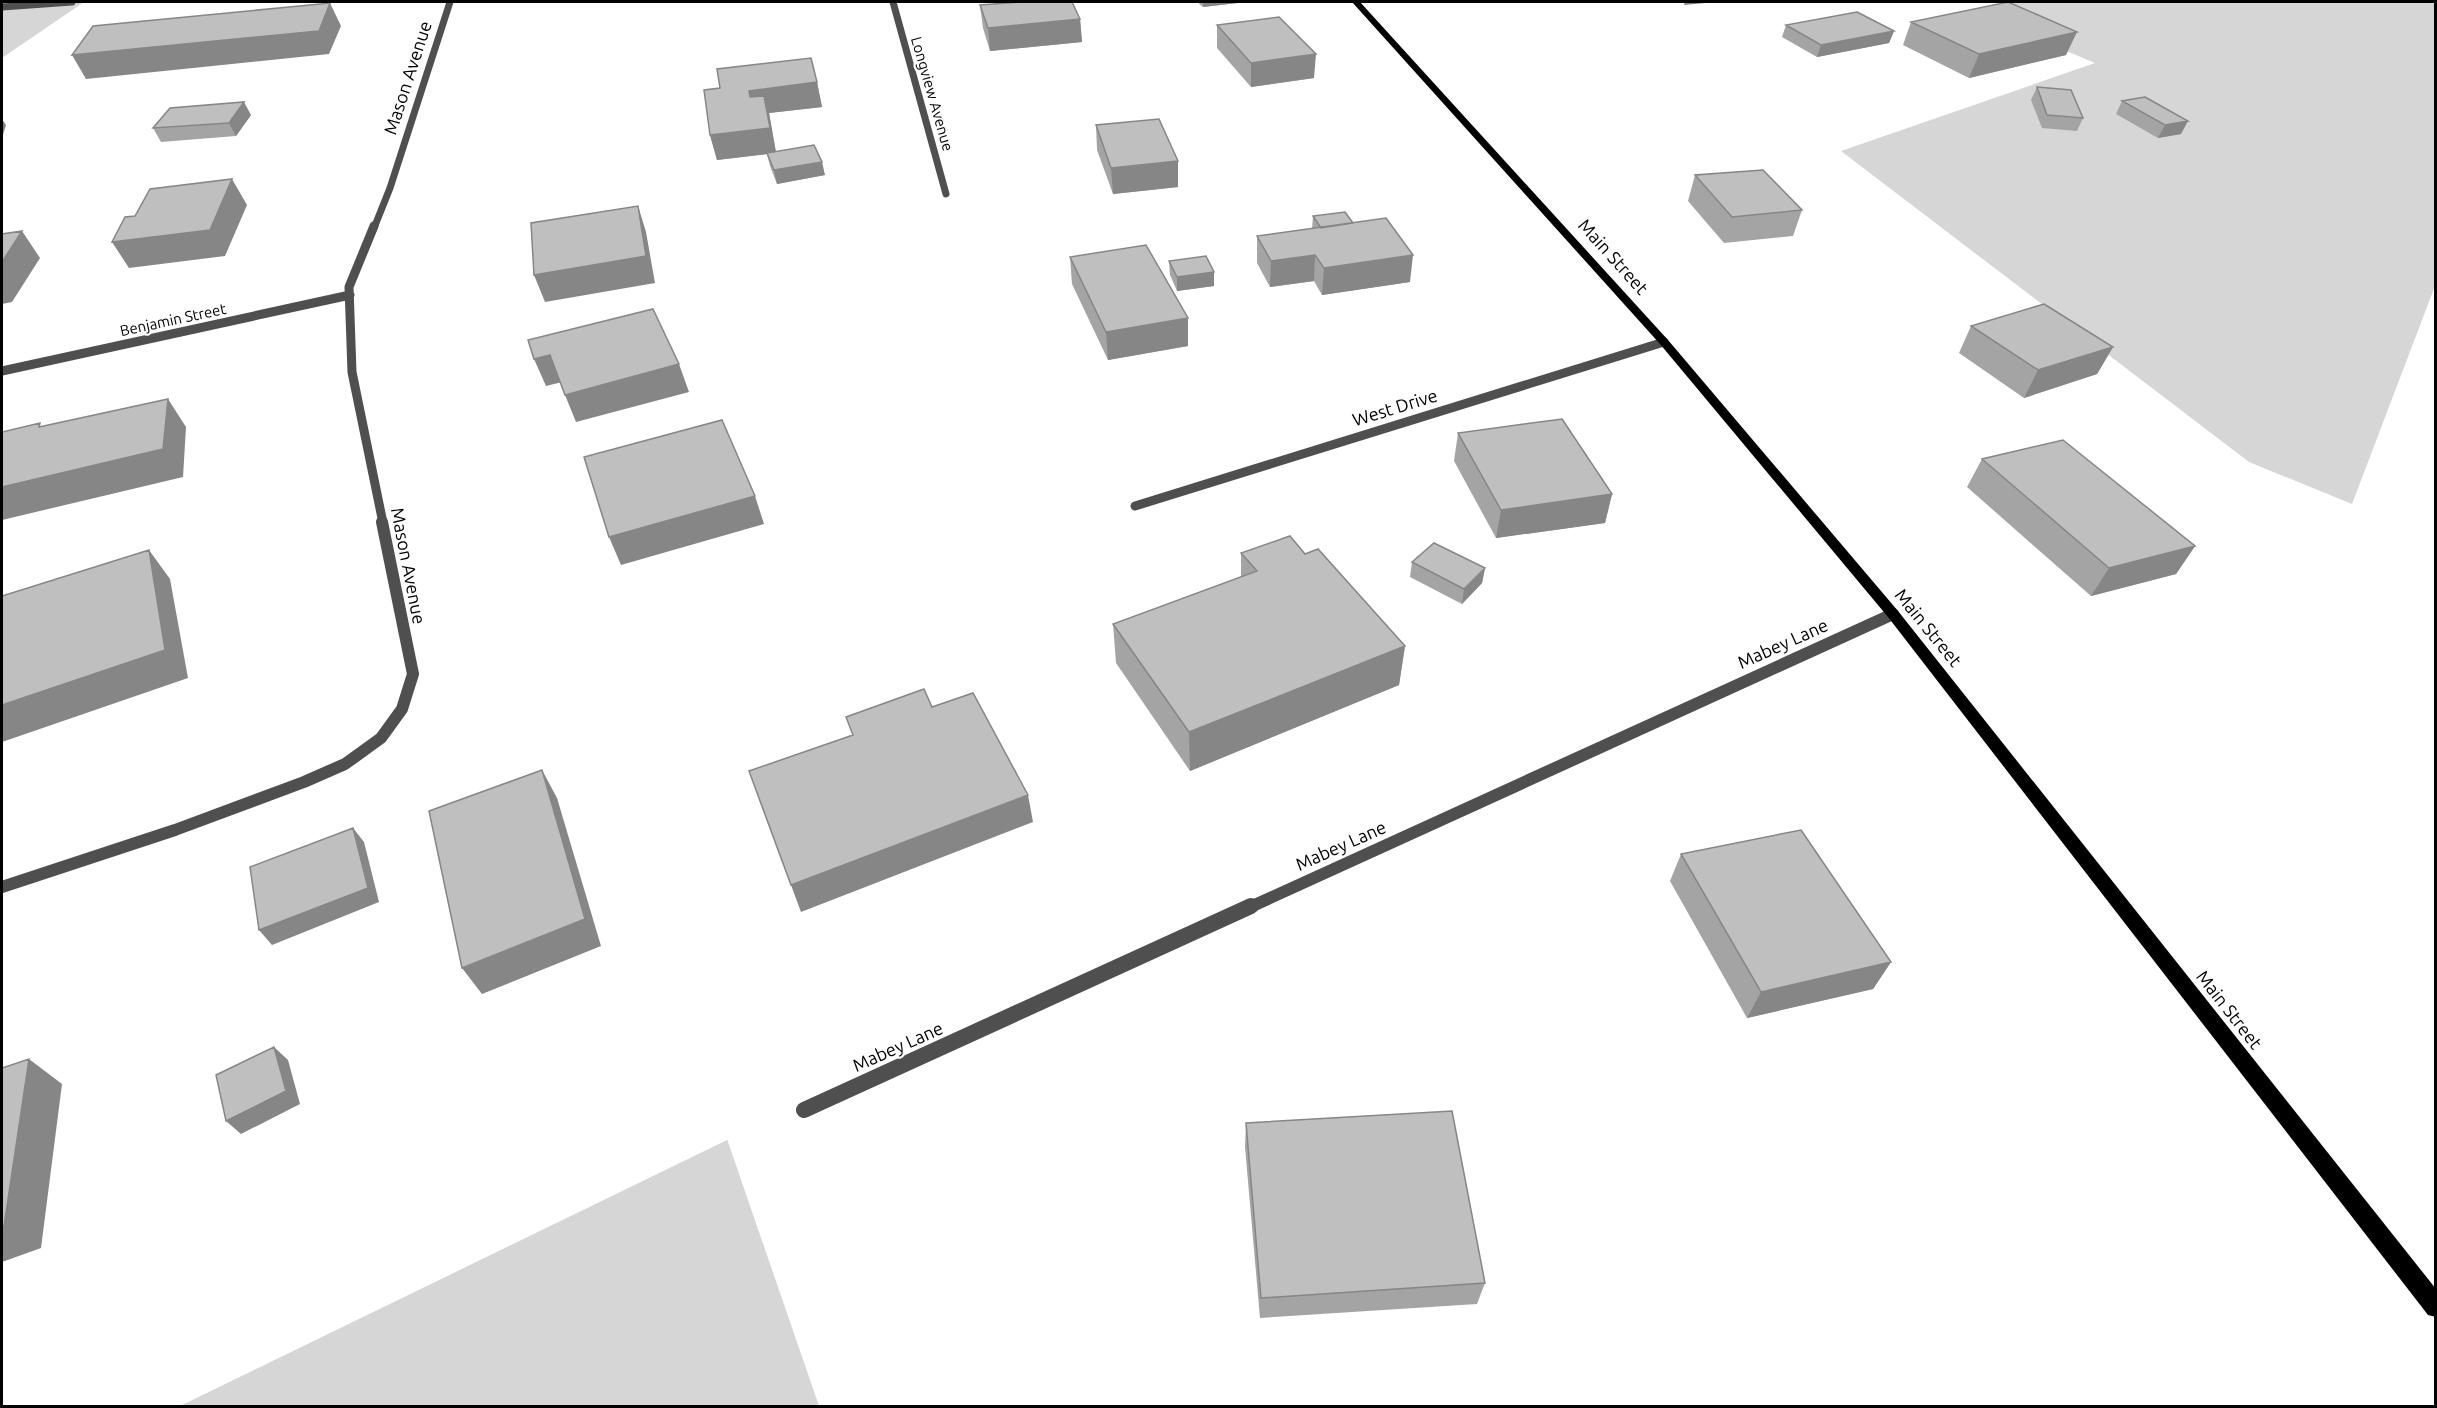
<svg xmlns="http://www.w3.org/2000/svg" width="2437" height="1408" viewBox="0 0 2437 1408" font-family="Ubuntu,sans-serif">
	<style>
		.green { fill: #d6d6d6 }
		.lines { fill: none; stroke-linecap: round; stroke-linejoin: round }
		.minor-far3 { stroke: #4f4f4f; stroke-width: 7 }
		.minor-far2 { stroke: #4f4f4f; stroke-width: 9 }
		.minor-far1 { stroke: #4f4f4f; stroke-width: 12 }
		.minor { stroke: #4f4f4f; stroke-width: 16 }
		.primary { fill: #000; fill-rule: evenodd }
		.wall { fill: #a4a4a4 }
		.shaded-wall { fill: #868686 }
		.building { fill: #bfbfbf; stroke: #868686; stroke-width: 1.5 }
		.labels { text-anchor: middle; stroke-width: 4.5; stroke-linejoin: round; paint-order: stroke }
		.far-street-label { font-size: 15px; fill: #000; stroke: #fff }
		.street-label { font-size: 18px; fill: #000; stroke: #fff }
	</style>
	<rect width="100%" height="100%" fill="#fff"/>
	<path class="green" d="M2 2H84L2 58Z
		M2001 2H2435V286L2352 504 2249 462 1841 151 2095 63 2011 28Z
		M727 1139 819 1406H180L727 1140Z"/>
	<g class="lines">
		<path class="minor-far3" d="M893 2 946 194
			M2 7 72 2
			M374 228 390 188 450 2"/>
		<path class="minor-far2" d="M374 226 349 287 352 372 383 523
			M2 371 350 295
			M1135 506 1664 342"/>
		<path class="minor-far1" d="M2 887 175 830 304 782 345 764 381 738 402 709 413 674 382 522
			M1248 908 1893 614"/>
		<path class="minor" d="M804 1110 1251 906"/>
		<path class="primary" d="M1352 2H1360L1668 340 1898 611 2436 1289V1317L2428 1315 1888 617 1660 344Z"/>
	</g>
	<path class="wall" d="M1197 2H1246L1203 7Z
		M980 5 1080 19 1082 42 990 51 983 28Z
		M1911 22 2066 55 1969 78 1903 45Z
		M1217 25 1314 78 1251 87 1217 48Z
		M1786 25 1894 31 1889 43 1817 57 1782 37Z
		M817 82 822 107 769 113 776 152 825 175 777 184 770 166 767 154 717 160 710 135Z
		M2037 87 2083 118 2077 131 2042 128 2031 100Z
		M2122 101 2181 134 2158 138 2116 114Z
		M251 115 236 136 161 142 153 128Z
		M1096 125 1178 161V187L1113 194 1097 150Z
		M1695 175 1802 210 1793 236 1724 243 1688 201Z
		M1313 216 1353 223 1410 282 1322 295 1314 281 1270 287 1257 263V236L1312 229Z
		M1070 257 1188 318V346L1108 360 1072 284Z
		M1169 261 1214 272V286L1177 291 1170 275Z
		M1971 326 2113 347 2097 374 2024 398 1959 353Z
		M1458 433 1612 494 1605 523 1496 538 1454 461Z
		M1982 459 2195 546 2176 574 2091 596 1967 487Z
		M1241 553 1305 554 1405 646 1399 685 1190 771 1116 663 1113 624 1241 577Z
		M1412 562 1485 568 1482 583 1462 604 1410 577Z
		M1681 854 1891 962 1873 989 1747 1018 1670 881Z
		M1246 1123 1485 1283 1477 1304 1260 1318 1245 1147Z"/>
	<path class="shaded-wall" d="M1203 2H1246L1203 7Z
		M1685 2H1716L1684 5Z
		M330 3 341 26 329 54 86 79 72 55Z
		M1080 19 1082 42 990 51 988 28Z
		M1894 31 1889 43 1817 57 1821 45Z
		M2077 32 2066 55 1969 78 1979 54Z
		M1316 54 1314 78 1251 87V63Z
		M817 82 822 107 769 113 776 153 717 160 710 135 755 115 749 91Z
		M244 102 251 115 236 136 229 123Z
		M2 119 6 125 2 138Z
		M2188 121 2181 134 2158 138 2165 125Z
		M1178 161V187L1113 194 1111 168Z
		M822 162 825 175 777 184 774 170Z
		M232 179 247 205 225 256 129 268 112 242Z
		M638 206 646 232 655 283 545 302 534 275Z
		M22 231 40 258 12 302 2 304V262Z
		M1315 255 1314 281 1270 287 1271 261Z
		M1413 255 1410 282 1322 295 1324 268Z
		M1214 272V286L1177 291V277Z
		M1188 318V346L1108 360 1106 332Z
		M2113 347 2097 374 2024 398 2038 370Z
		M550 355 562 382 546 386 534 359Z
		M679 364 689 392 576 422 565 395Z
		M168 399 186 427 183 477 2 520V487Z
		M1612 494 1605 523 1496 538 1501 510Z
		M755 496 764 524 621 565 609 537Z
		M2195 546 2176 574 2091 596 2109 568Z
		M149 550 170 579 188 678 2 742V705Z
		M1485 568 1482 583 1462 604 1464 589Z
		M1405 646 1399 685 1190 771 1189 732Z
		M542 770 557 798 601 946 482 994 462 968Z
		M1028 795 1033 822 801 912 791 885Z
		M353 828 364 842 379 902 272 945 259 930Z
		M1891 962 1873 989 1747 1018 1761 992Z
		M274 1047 288 1060 300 1104 241 1134 226 1121Z
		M29 1059 62 1084 41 1248 2 1262V1227Z"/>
	<path class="building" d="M1021 2H1072L1080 19 988 28 980 5Z
		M2008 2 2077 32 1979 54 1911 22Z
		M330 3 319 31 72 55 93 26Z
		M1857 12 1894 31 1821 45 1786 25Z
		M1279 17 1316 54 1251 63 1217 25Z
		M811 58 817 82 749 91 750 97 764 96 770 128 710 135 704 90 720 88 717 69Z
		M2037 87 2071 90 2083 118 2047 115Z
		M2145 97 2188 121 2165 125 2122 101Z
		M244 102 229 123 153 128 170 108Z
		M1159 119 1178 161 1111 168 1096 125Z
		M814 145 822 162 774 170 767 153Z
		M1763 170 1802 210 1732 217 1695 175Z
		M232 179 210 230 112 242 125 217 135 216 150 189Z
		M638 206 646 256 534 275 531 223Z
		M1345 212 1353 223 1321 228 1313 216Z
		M1386 218 1413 255 1324 268 1315 255 1271 261 1257 236Z
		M22 231 2 262V234Z
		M1146 245 1188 318 1106 332 1070 257Z
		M1206 256 1214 272 1177 277 1169 261Z
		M2044 304 2113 347 2038 370 1971 326Z
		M653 309 679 364 565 395 550 355 534 359 528 340Z
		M168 399 163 449 2 487V432L40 423 39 427Z
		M1562 419 1612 494 1501 510 1458 433Z
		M722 420 755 496 609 537 584 457Z
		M2063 440 2195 546 2109 568 1982 459Z
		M1290 536 1305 554 1318 549 1405 646 1189 732 1113 624 1257 571 1241 553Z
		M1434 543 1485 568 1464 589 1412 562Z
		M149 550 165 650 2 705V596Z
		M924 689 932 707 973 693 1028 795 791 885 749 771 853 735 846 717Z
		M542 770 585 919 462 968 429 811Z
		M353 828 368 888 259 930 250 867Z
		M1801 830 1891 962 1761 992 1681 854Z
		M274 1047 286 1091 226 1121 216 1075Z
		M29 1059 4 1226 2 1227V1068Z
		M1452 1111 1485 1283 1261 1298 1246 1123Z"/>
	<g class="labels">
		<g class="far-street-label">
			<text transform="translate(932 94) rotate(74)" y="5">Longview Avenue</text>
			<text transform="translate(173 320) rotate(-12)" y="5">Benjamin Street</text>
		</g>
		<g class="street-label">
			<text transform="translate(408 78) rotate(-72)" y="6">Mason Avenue</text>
			<text transform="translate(1613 257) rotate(48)" y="6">Main Street</text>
			<text transform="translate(1395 408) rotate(-17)" y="6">West Drive</text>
			<text transform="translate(408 566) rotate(79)" y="6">Mason Avenue</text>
			<text transform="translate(1928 628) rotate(51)" y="6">Main Street</text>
			<text transform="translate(1783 644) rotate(-24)" y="6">Mabey Lane</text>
			<text transform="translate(1341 846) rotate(-24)" y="6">Mabey Lane</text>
			<text transform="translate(2229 1010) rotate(52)" y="6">Main Street</text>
			<text transform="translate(898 1047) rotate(-24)" y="6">Mabey Lane</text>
		</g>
	</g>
	<rect width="2437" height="1408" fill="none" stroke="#000000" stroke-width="6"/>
</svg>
